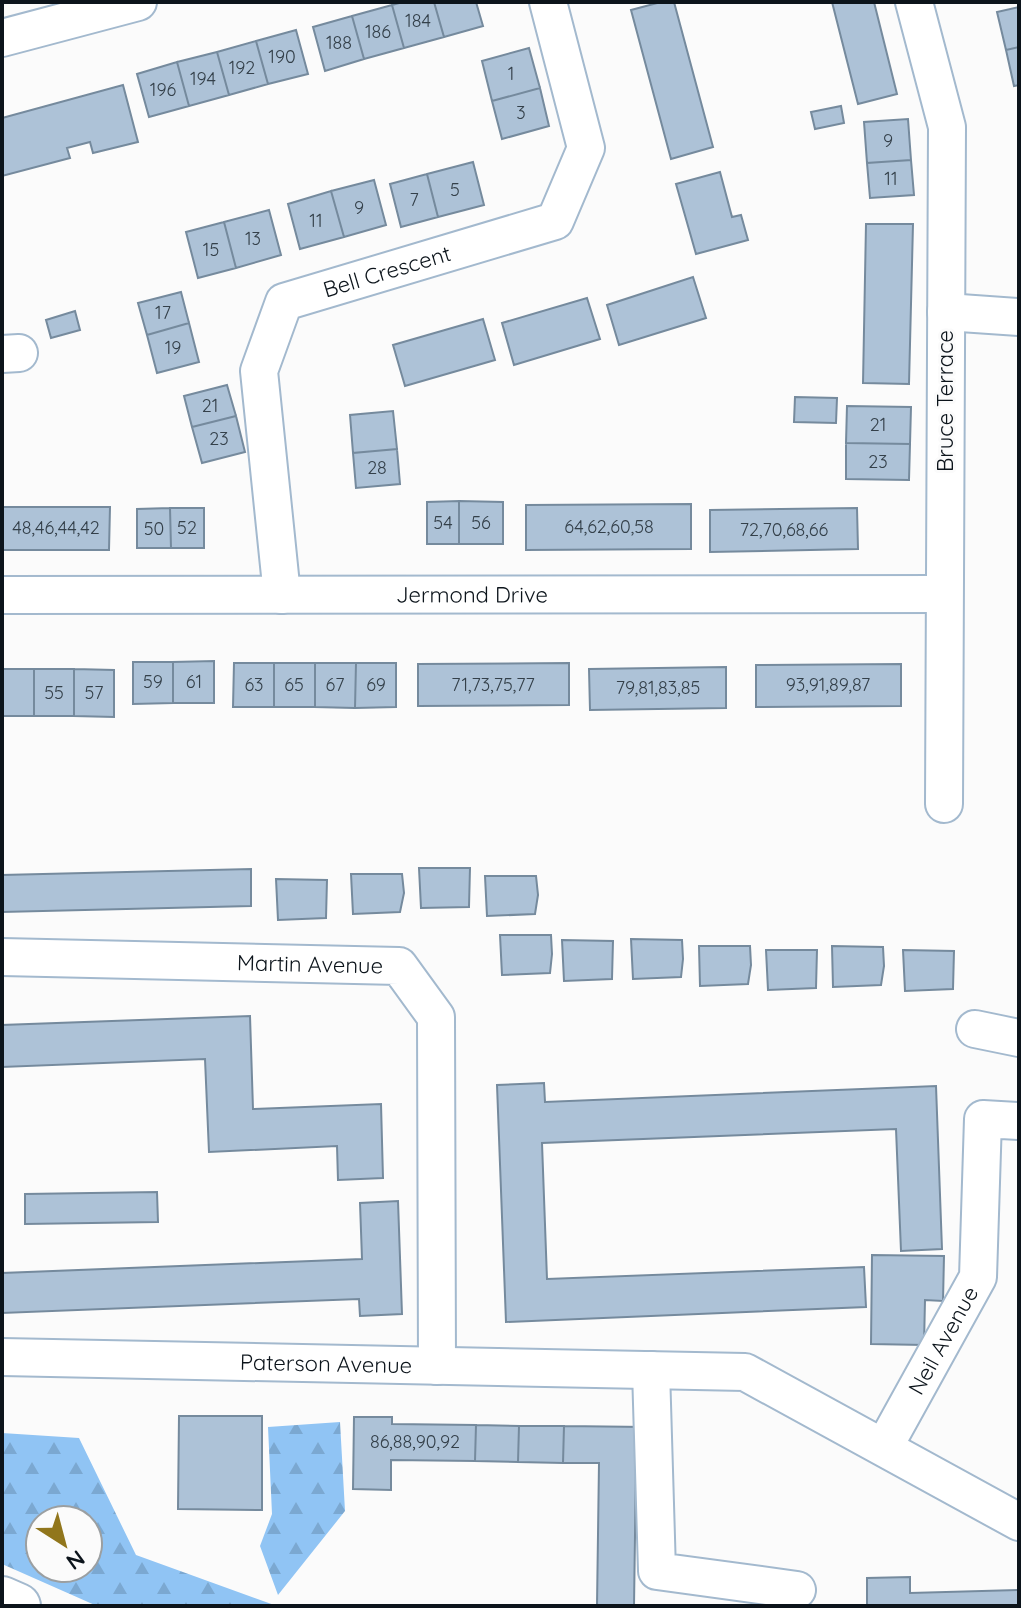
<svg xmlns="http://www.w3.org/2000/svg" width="1021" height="1608" viewBox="0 0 1021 1608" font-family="Quicksand,sans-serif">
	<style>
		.forest { fill: url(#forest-firs); fill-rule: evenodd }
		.building { fill: #adc2d7; stroke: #758a9d; stroke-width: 2 }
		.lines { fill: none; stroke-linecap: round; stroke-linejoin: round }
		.street-casing { stroke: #a3b9ce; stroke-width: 40 }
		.highway-casing { stroke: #a3b9ce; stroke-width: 48 }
		.street { stroke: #fff; stroke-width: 36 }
		.highway { stroke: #fff; stroke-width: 44 }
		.labels { text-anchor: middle; stroke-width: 6; stroke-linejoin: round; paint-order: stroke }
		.number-label { font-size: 18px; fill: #34404a }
		.street-label { font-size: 22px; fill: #0c141b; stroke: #fbfbfb }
	</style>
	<defs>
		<pattern id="forest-firs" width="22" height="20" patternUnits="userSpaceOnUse" patternTransform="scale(2)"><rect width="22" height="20" fill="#90c4f4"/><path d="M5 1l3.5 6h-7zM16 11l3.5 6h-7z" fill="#7ba8d1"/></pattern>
	</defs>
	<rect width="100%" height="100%" fill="#fbfbfb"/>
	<path class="forest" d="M340 1422 345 1511 278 1595 260 1546 272 1514 268 1427Z
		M2 1433 79 1438 136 1555 277 1606H97L2 1564ZM40 1520H88V1568H40Z"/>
	<path class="building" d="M403 2H434L444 37 404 48 392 5Z
		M434 2H476L483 26 444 37Z
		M661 2H674L713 147 671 159 631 10Z
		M832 2H874L897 94 858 104Z
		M392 5 404 48 364 59 352 16Z
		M1019 7V47L1006 50 997 12Z
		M352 16 364 59 325 71 313 27Z
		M296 30 308 74 268 84 256 41Z
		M256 41 268 84 229 95 217 52Z
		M1019 47V85L1014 86 1006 50Z
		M529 48 540 88 492 101 482 61Z
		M217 52 229 95 189 106 177 62Z
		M177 62 189 106 149 117 137 74Z
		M123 85 138 142 93 153 90 142 67 148 70 158 2 176V118Z
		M540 88 549 126 502 139 492 101Z
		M841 106 844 123 815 129 811 112Z
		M908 119 911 160 867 163 864 122Z
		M911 160 914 195 870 198 867 163Z
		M473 162 484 205 438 217 427 174Z
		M720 172 732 217 741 215 748 240 696 254 676 184Z
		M427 174 438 217 401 227 390 184Z
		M374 180 386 225 344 237 331 191Z
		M331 191 344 237 300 249 288 204Z
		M269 210 281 255 236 268 224 222Z
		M224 222 236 268 198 278 186 232Z
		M866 224H913L909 384 863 383Z
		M693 277 706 318 619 345 607 305Z
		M181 292 189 323 147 335 138 303Z
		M587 298 600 339 514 365 502 323Z
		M75 311 80 330 51 338 46 320Z
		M483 319 495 360 405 386 393 345Z
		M189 323 199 362 157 373 147 335Z
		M227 385 236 416 192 427 184 396Z
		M795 397 837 398 836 423 794 422Z
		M847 406 911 407 910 444 846 443Z
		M393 411 397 449 353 453 350 415Z
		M236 416 245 452 202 463 192 427Z
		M846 443 910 444 909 480 846 479Z
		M397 449 400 484 356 488 353 453Z
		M459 501 503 502V544H459Z
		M459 501V544H427V502Z
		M691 504V549L526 550V505Z
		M2 507H110L109 550H2Z
		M170 508H204V548H171Z
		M170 508 171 548H137V509Z
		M857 508 858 549 710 552V510Z
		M214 661V703H173V662Z
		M133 662H173V703L133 704Z
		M234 663H274V707H233Z
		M274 663H315V707H274Z
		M315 663H356L355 708 315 707Z
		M356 663H396V707L355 708Z
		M569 663V705L418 706V664Z
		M901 664V706L756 707V665Z
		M726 667V708L590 710 589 669Z
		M2 669H34V716H2Z
		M34 669H74V716H34Z
		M74 669 114 670V717L74 716Z
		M419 868H470L469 907 421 908Z
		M251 869V906L2 912V875Z
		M351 874H402L404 893 400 912 353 914Z
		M485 876H536L538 895 535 914 487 916Z
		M276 879 327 880 326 918 278 920Z
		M500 935H551L552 954 550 973 502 975Z
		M631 939 682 940 683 959 681 977 633 979Z
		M562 940 613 941 612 979 564 981Z
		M699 946H750L751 965 748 984 700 986Z
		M832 946 883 947 884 966 881 985 833 987Z
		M766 950H817L816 988 768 990Z
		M903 950 954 951 953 989 905 991Z
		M250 1016 253 1109 381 1104 383 1178 338 1180 337 1146 209 1152 205 1059 2 1067V1025Z
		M544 1083 545 1102 936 1086 942 1249 901 1251 896 1129 542 1143 547 1279 864 1267 866 1307 506 1322 497 1085Z
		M157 1192 158 1222 25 1224V1194Z
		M398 1201 402 1314 360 1316 359 1299 2 1313V1273L362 1259 360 1203Z
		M872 1255 944 1256 943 1301 925 1300 924 1345 871 1344Z
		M179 1416H262V1510L178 1509Z
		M354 1417H392V1424L476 1425 475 1461 391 1460V1490L353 1489Z
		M476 1425 519 1426 518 1462 475 1461Z
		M519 1426H564L563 1463 518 1462Z
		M564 1426 645 1427 636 1464 634 1606H597L599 1463H563Z
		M910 1577V1593L1019 1590V1606H867V1578Z"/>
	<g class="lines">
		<g class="street-casing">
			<g id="street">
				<path d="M914 2 947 127 944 804"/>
				<path d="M2 38 138 2"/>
				<path d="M946 312 1019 317"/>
				<path d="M2 354 19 353"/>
				<path id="s1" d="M2 595 944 594"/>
				<path id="s2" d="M282 595 259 371 284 302 555 221 586 148 548 2"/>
				<path id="s3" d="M2 957 399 966 436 1017 437 1366"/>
				<path d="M975 1029 1019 1038"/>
				<path id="s4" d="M2 1357 745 1372 1019 1522"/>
				<path d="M651 1370 657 1571 797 1590"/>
				<path id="s5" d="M884 1447 978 1277 983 1119 1019 1121"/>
			</g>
		</g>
		<g class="highway-casing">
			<path id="highway" d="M2 1599 18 1606"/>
		</g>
		<use href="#street" class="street"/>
		<use href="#highway" class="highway"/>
	</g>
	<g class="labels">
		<g class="number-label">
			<text x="418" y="27">184</text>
			<text x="378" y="38">186</text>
			<text x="339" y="49">188</text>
			<text x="282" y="63">190</text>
			<text x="242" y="74">192</text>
			<text x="511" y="80">1</text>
			<text x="203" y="85">194</text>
			<text x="163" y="96">196</text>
			<text x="521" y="119">3</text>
			<text x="888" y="147">9</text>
			<text x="891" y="185">11</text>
			<text x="455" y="196">5</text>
			<text x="414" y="206">7</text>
			<text x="359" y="214">9</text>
			<text x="316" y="227">11</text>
			<text x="253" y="245">13</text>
			<text x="211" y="256">15</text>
			<text x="163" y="319">17</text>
			<text x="173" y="354">19</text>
			<text x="210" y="412">21</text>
			<text x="878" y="431">21</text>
			<text x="219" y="445">23</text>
			<text x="878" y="468">23</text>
			<text x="377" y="474">28</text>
			<text x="443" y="529">54</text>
			<text x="481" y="529">56</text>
			<text x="609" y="533">64,62,60,58</text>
			<text x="56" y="534">48,46,44,42</text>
			<text x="187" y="534">52</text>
			<text x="154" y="535">50</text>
			<text x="784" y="536">72,70,68,66</text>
			<text x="153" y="688">59</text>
			<text x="194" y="688">61</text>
			<text x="254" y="691">63</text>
			<text x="294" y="691">65</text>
			<text x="335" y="691">67</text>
			<text x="376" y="691">69</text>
			<text x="493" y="691">71,73,75,77</text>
			<text x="828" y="691">93,91,89,87</text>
			<text x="658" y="694">79,81,83,85</text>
			<text x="54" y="699">55</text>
			<text x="94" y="699">57</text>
			<text x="415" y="1448">86,88,90,92</text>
		</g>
		<g class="street-label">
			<text dy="8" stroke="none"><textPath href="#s2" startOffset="406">Bell Crescent</textPath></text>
			<text transform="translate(945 401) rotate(-90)" y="8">Bruce Terrace</text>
			<text dy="8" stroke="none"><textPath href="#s1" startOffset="470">Jermond Drive</textPath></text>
			<text dy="8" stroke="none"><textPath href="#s3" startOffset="308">Martin Avenue</textPath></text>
			<text dy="8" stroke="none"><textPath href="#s5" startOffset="122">Neil Avenue</textPath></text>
			<text dy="8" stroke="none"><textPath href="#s4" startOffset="324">Paterson Avenue</textPath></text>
		</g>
	</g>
	<rect width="1021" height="1608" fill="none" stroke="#0c141b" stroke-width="8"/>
	<g transform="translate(64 1544) rotate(144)"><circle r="38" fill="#fbfbfb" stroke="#9b9fa1" stroke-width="2"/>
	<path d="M0-6L14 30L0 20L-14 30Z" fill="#91761c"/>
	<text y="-12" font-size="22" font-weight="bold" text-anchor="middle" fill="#0c141b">N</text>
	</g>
</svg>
